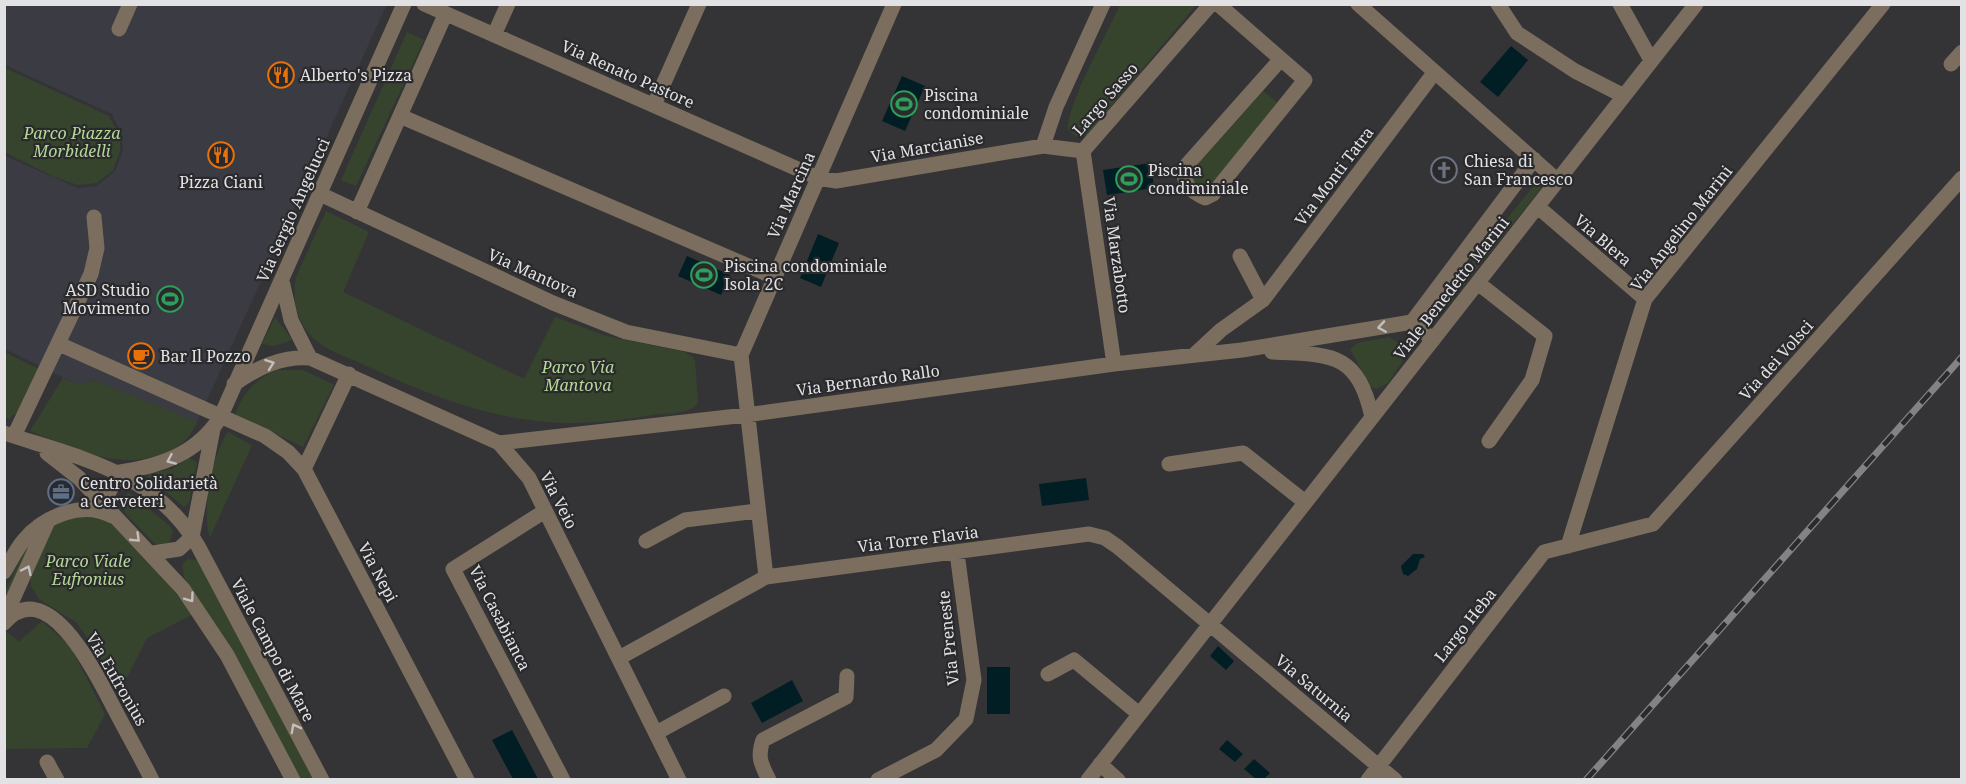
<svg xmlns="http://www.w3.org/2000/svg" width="1966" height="784" viewBox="0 0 1966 784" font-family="'Noto Serif',serif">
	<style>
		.built { fill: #3b3b44 }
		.green { fill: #37442d }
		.water { fill: #001e23 }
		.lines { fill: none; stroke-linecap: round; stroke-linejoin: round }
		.minor { stroke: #7c6e5e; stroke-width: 15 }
		.rail-casing { stroke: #838386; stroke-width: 7 }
		.rail { stroke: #2a2a2d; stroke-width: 4.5; stroke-dasharray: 14; stroke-linecap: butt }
		.oneway { stroke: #c3bfbc }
		.labels { text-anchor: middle; stroke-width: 4.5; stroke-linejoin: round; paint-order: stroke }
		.street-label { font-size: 16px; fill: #e2e2e4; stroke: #2a2a2d }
		.poi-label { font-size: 16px; fill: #e2e2e4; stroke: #2a2a2d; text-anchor: start }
		.park-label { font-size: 16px; font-style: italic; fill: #b4d896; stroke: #2a2a2d }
	</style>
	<rect width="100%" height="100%" fill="#343437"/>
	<path class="built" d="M8 4 386 6 197 422 94 380 78 385 5 349V156L78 188 97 186 115 171 123 151 122 136 112 114 5 65 4 12Z"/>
	<path class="green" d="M1120 5H1196L1087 135 1077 137 1068 130C1067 104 1108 32 1120 5Z
		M407 32 424 40 356 186 341 180Z
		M5 68 109 116 120 137V151L113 170 97 183 78 185 54 177 5 152Z
		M1263 91 1278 103 1212 185 1197 184 1192 179V169Z
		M1537 182 1542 187 1442 313 1437 311 1436 306Z
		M326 211 369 232 343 292 524 379 555 317 606 336 685 352 693 357 695 361 698 403C688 415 667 413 652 415 612 422 570 426 530 420 468 412 414 388 358 362 342 355 323 349 311 336 296 320 292 298 296 277Z
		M275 318 293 340 274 346 262 344Z
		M1389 337 1400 344 1402 362 1388 383 1377 389 1371 387 1350 349 1357 343Z
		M4 352 41 370 23 408 9 419 5 417Z
		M277 370H303L334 385 303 447 235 414C244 392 255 379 277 370Z
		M63 378 78 385 94 380 197 422C190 439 178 449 160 455 114 470 73 448 30 431Z
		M228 432 252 445 210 537C201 512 212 455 228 432Z
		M189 458 197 462 189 503 184 507 145 474 172 469Z
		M129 493 170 526 173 532 169 543 158 545 153 542 126 514 119 499Z
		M83 513 113 523 153 564 193 614 147 638 121 689 77 623 39 599 31 586 30 577 50 529 58 522Z
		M33 537 5 601V592L29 539Z
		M187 559 199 560 316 779H300L235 655 184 577 182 565Z
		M42 621 70 646 105 714 87 748 5 749V638L7 632 19 642Z"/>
	<path class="water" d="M1511 46 1528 60 1498 97 1480 82Z
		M902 76 925 86 905 131 882 121Z
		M1151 163 1154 188 1107 195 1103 170Z
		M818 234 839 243 821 287 800 278Z
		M687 256 730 275 721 295 678 276Z
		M1086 478 1089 500 1042 506 1039 484Z
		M1413 554H1423L1425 557 1420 559 1417 569 1408 576 1403 574 1401 566Z
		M1218 646 1234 661 1226 670 1210 656Z
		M987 667H1010V714H987Z
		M792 680 803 701 762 723 751 703Z
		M512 730 538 779H513L492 740Z
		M1227 740 1243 754 1235 762 1219 749Z
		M1254 759 1270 773 1264 779H1256L1244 769Z"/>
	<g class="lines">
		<path class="minor" d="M424 4 818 178 836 181 1043 146
			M1103 4 1056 107 1043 146 1083 151 1211 4
			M1218 4 1305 80 1213 194 1205 198C1192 192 1181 184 1185 167L1281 59
			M1358 4 1558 181
			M1498 4 1517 33 1575 71 1624 96
			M1620 4 1651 60
			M119 29 130 4
			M494 35 508 4
			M1951 64 1962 52
			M654 105 699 4
			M400 116 774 277
			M1083 151 1114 364
			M320 194 553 303 626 332 741 355
			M1538 207 1645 299
			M357 212 445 15
			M1240 256 1263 300
			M282 281 291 320 310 358
			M1478 283 1545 336 1532 380 1489 441
			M1412 322 1534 159
			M59 344 265 436 288 452 304 469 467 780
			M1272 352C1331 355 1357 351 1372 417
			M1194 355 1221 330 1263 300 1434 73
			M234 384C257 368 281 356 310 358L499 443 529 478 679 780
			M4 433C80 458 155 472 198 546L322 780
			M14 436 91 274 97 248 94 217
			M499 443 746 415 1114 364 1242 350 1412 322 1433 340
			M47 453 79 478 183 589 227 655 293 780
			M1169 464 1243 453 1305 502
			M304 469 349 374
			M120 472C161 466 196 454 220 418L404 4
			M103 503 120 472
			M545 511 453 569 563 780
			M646 541 685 520 757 511
			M1568 546 1645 299 1883 4
			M153 553 179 549 192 537 213 429
			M4 572C11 561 16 549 24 540 44 516 83 500 112 516
			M766 577 741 355 894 4
			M4 619 48 521
			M4 623C49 571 99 680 115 710 127 733 140 756 152 780
			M619 658 766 577 1089 534 1105 538 1118 547 1395 780
			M1048 674 1074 660 1139 714
			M656 733 724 696
			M47 762 57 780
			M1100 764 1118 780
			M769 780C761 764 757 757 763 740L846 697 847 676
			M878 780 936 750 966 719 974 680 957 553
			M1088 780 1696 4
			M1368 780 1544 552 1653 524 1962 178"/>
		<g class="rail-casing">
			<path id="rail" d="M1586 780 1962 357"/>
		</g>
		<use href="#rail" class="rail"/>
	</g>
	<defs><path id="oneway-chevron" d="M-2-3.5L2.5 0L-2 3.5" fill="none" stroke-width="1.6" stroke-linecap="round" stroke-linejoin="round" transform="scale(1.5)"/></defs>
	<g class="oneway">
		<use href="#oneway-chevron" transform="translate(1382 327) rotate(171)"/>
		<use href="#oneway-chevron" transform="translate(270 364) rotate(-20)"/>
		<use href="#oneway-chevron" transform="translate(171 460) rotate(156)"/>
		<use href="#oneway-chevron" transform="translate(136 538) rotate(44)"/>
		<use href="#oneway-chevron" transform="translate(27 570) rotate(-65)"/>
		<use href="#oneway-chevron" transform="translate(190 598) rotate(54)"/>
		<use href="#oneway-chevron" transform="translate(295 728) rotate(-118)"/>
	</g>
	<defs>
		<g id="restaurant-ring" transform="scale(1.35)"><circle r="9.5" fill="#2a2a2d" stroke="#e8710a" stroke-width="1.5"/><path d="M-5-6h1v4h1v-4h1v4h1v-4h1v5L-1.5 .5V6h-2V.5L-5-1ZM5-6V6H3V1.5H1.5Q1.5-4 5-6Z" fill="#e8710a"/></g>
		<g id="stadium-ring" transform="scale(1.35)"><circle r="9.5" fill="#2a2a2d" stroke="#2e9e5b" stroke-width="1.5"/><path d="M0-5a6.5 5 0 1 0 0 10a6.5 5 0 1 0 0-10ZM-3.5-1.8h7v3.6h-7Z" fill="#2e9e5b"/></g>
		<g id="church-ring" transform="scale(1.35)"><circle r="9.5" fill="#2a2a2d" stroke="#6b7280" stroke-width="1.5"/><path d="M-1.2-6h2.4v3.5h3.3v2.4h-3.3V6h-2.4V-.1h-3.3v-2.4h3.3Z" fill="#6b7280"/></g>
		<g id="cafe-ring" transform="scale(1.35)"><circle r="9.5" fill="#2a2a2d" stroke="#e8710a" stroke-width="1.5"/><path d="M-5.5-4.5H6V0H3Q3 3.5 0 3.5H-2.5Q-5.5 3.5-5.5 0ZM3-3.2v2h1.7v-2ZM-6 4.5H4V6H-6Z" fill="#e8710a"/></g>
		<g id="office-ring" transform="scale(1.35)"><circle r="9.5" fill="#2a2a2d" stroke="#5c6f8a" stroke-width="1.5"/><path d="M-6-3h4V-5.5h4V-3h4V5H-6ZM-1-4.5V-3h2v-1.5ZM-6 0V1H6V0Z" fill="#5c6f8a"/></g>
	</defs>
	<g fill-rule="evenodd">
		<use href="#restaurant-ring" x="281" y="75"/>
		<use href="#stadium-ring" x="904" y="104"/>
		<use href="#restaurant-ring" x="221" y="155"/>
		<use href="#church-ring" x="1444" y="170"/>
		<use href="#stadium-ring" x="1129" y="179"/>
		<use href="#stadium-ring" x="704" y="275"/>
		<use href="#stadium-ring" x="170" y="299"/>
		<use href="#cafe-ring" x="141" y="356"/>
		<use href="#office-ring" x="61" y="492"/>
	</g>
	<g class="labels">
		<g class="street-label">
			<text transform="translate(628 74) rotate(24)" y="6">Via Renato Pastore</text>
			<text transform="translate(1105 99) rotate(-49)" y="6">Largo Sasso</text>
			<text transform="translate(927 147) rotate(-10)" y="6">Via Marcianise</text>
			<text transform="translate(1334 176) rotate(-53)" y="6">Via Monti Tatra</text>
			<text transform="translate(791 195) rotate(-66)" y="6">Via Marcina</text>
			<text transform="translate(293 210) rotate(-66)" y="6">Via Sergio Angelucci</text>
			<text transform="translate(1681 228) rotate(-52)" y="6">Via Angelino Marini</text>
			<text transform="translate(1603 240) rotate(41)" y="6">Via Blera</text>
			<text transform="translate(1117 255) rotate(82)" y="6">Via Marzabotto</text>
			<text transform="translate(533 273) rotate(24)" y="6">Via Mantova</text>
			<text transform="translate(1451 288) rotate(-52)" y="6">Viale Benedetto Marini</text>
			<text transform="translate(1776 360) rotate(-48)" y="6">Via dei Volsci</text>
			<text transform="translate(868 380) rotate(-8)" y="6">Via Bernardo Rallo</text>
			<text transform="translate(559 500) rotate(63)" y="6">Via Veio</text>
			<text transform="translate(918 539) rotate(-7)" y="6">Via Torre Flavia</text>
			<text transform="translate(378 572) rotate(62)" y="6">Via Nepi</text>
			<text transform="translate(500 618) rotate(63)" y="6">Via Casabianca</text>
			<text transform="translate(1465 625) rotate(-52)" y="6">Largo Heba</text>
			<text transform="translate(948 638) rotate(-96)" y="6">Via Preneste</text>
			<text transform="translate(273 650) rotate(62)" y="6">Viale Campo di Mare</text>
			<text transform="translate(117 679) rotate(60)" y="6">Via Eufronius</text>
			<text transform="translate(1314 688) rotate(40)" y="6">Via Saturnia</text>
		</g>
		<g class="poi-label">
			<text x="300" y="81">Alberto's Pizza</text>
			<text x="924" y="101">Piscina<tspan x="924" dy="18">condominiale</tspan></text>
			<text x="1464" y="167">Chiesa di<tspan x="1464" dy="18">San Francesco</tspan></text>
			<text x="1148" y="176">Piscina<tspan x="1148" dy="18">condiminiale</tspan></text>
			<text x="221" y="188" text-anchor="middle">Pizza Ciani</text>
			<text x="724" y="272">Piscina condominiale<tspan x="724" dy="18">Isola 2C</tspan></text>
			<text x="150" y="296" text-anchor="end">ASD Studio<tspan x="150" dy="18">Movimento</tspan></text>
			<text x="160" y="362">Bar Il Pozzo</text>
			<text x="80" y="489">Centro Solidarietà<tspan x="80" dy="18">a Cerveteri</tspan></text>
		</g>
		<g class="park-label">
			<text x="72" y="139">Parco Piazza<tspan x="72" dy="18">Morbidelli</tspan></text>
			<text x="578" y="373">Parco Via<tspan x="578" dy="18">Mantova</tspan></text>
			<text x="88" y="567">Parco Viale<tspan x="88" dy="18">Eufronius</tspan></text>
		</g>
	</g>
	<rect width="1966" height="784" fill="none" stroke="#e2e2e4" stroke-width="12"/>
</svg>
